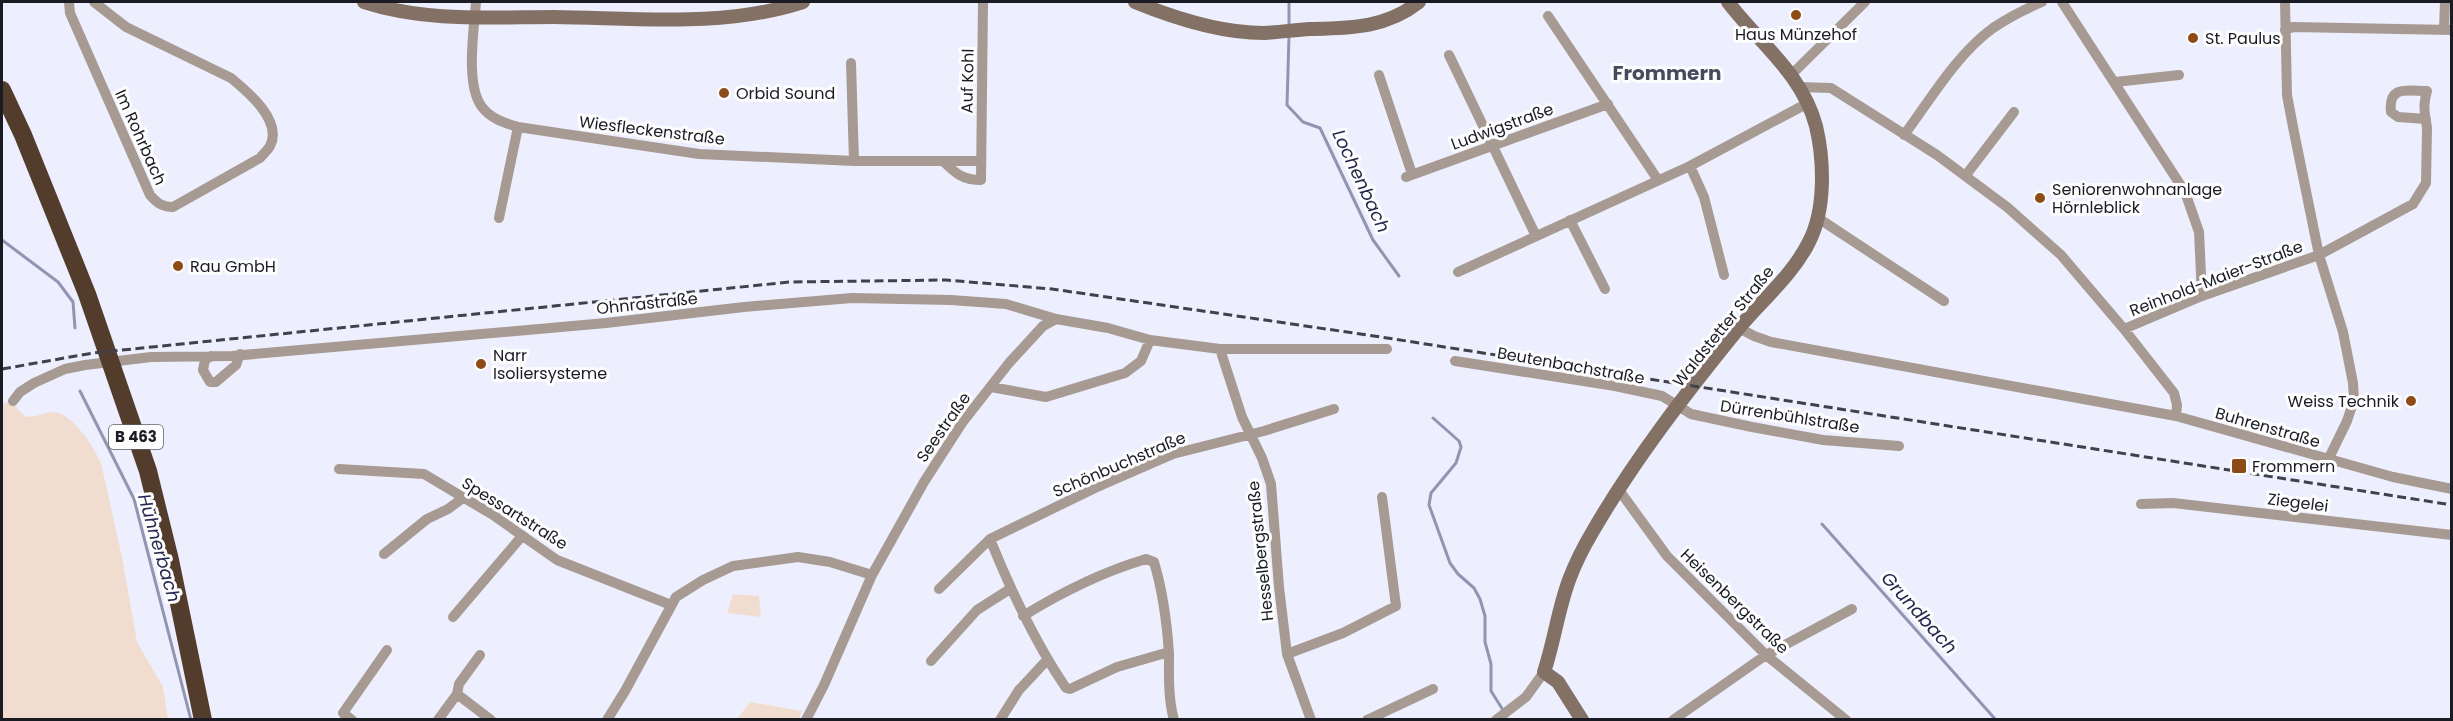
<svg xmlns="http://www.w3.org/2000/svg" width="2453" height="721" viewBox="0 0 2453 721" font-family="Poppins,sans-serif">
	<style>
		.green { fill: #f1ddd0 }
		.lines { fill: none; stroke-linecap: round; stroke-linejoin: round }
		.stream { stroke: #9295b1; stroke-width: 3 }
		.street { stroke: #a79a93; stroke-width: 10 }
		.secondary { stroke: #837166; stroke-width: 14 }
		.highway { stroke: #543c2d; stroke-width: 18 }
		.rail { stroke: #40414a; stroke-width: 3; stroke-dasharray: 9 4.5; stroke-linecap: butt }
		.poi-dot { fill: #8d4b18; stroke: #fdfdfd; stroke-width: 2 }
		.labels { text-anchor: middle; stroke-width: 6; stroke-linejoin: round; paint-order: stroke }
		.shield { fill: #fdfdfd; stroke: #5e5f64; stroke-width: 1.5 }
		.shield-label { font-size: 15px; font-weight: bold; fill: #1a1b23 }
		.poi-label { font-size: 16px; fill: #1a1b23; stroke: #fdfdfd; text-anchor: start }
		.street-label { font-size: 16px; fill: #1a1b23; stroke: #fdfdfd }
		.water-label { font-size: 18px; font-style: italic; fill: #27274f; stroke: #fdfdfd }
		.quarter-label { font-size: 20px; font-weight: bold; fill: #484a5e; stroke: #fdfdfd }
	</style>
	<rect width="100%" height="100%" fill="#edeffe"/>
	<path class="green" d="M13 401 19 411 27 417C36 417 43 413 51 412 71 410 94 447 101 463L122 557 137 642 163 687 168 719H2V404Z
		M733 594 759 596 761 617 727 613Z
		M750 702 802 711 799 719H737Z"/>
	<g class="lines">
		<path class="stream" d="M1289 2V27
			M1289 36 1287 105 1303 122 1320 128 1373 240 1399 276
			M2 240 58 282 73 302 75 328
			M80 391 134 499 191 720
			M1433 418 1459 441 1461 447 1456 463 1431 493 1429 505 1450 563 1458 574 1474 588 1480 599 1485 616V642L1491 664V691L1503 710
			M1822 524 1996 720"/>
		<path class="street" d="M69 2 70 13 150 195C157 203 162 207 173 207L260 158C263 154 268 150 270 146 283 121 248 92 231 78L126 27 94 2
			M476 2C474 29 465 85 482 107 491 119 505 123 518 127L699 154 854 161H981
			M2062 2 2185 192 2199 232 2202 296
			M2285 2 2287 95 2293 127 2319 255 2343 332 2353 383 2354 400 2347 421 2328 460
			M1548 16 1658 180
			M2285 30 2293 27 2452 30
			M2444 30 2445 2
			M1449 55 1536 236
			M851 63 854 161
			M1792 74 1865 2
			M1379 75 1412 174
			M2115 82 2179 75
			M1799 87 1831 88 1937 155 2007 207 2061 255 2124 329 2174 393 2177 405 2176 416
			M1904 135C1931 99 1956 55 1993 28 2008 18 2025 9 2042 2
			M943 161C956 174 963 180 981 180L983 2
			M1690 166 1704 197 1724 275
			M1966 175 2014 112
			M1406 177 1608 104
			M499 218 518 127
			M1818 218 1944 301
			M1570 220 1605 289
			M1458 272 1690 166 1808 103
			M1739 328 1754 336 1771 342 2176 416 2393 477 2452 489
			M2124 329 2202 296 2319 255 2413 204 2426 183 2427 128C2426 119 2423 109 2425 101 2425 98 2426 95 2427 91 2407 91 2388 85 2391 112L2398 117 2426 119
			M1220 349 1242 417 1262 458 1271 484 1279 587 1287 654 1311 720
			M211 356 205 360 203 370 210 382H216L236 365 240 354
			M1455 361 1615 386 1662 396 1691 414 1752 427 1823 440 1899 446
			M991 387 1046 397 1125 373 1141 361 1150 340
			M13 401 20 392 34 383 65 369 85 365 151 357 232 356 606 323 744 307 852 298 951 300 1006 304 1056 319 1108 328 1150 340 1220 349H1387
			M339 469 424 474 493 515 557 560 671 605
			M1619 490 1667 556 1766 655 1846 720
			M2141 504 2173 503 2452 535
			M384 554 427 519 448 509 463 498
			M939 589 990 539
			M1023 616C1062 592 1102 572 1146 559L1154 562C1163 592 1167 623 1169 654 1169 676 1168 698 1174 720
			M453 617 522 536
			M1169 652 1117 667 1070 689 1066 688C1034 641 1011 591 990 539L1095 488 1173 454 1264 431 1334 409
			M1287 654 1343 633 1396 606 1382 497
			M931 661 977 610 1010 589
			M457 694 459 684 480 655
			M352 720 343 713 387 650
			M438 720 457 694 491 720
			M607 720 625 691 676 597 703 580 733 566 798 557 830 562 872 575
			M806 720 824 685 872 575 924 482 962 423 1009 363 1043 326 1056 319
			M1000 720 1019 690 1047 660
			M1367 720 1433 689
			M1496 720 1526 697 1544 672
			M1673 720 1766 655 1852 609"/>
		<path class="secondary" d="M364 2C425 22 491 17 554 17 637 18 723 28 803 2
			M1135 2C1174 18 1221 33 1264 33 1280 32 1295 30 1310 29 1351 28 1386 28 1419 2
			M1582 720 1558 682 1544 672C1554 642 1558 610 1569 580 1575 564 1584 546 1593 531 1634 460 1686 393 1738 329 1762 300 1792 276 1809 242 1826 209 1824 160 1816 126 1802 73 1759 43 1728 2"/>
		<path class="highway" d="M2 90 23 135 87 294 148 471 170 560 203 720"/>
		<path class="rail" d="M2 369 93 353 790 282 946 280 1052 289 1381 337 2452 505"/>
	</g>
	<g class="poi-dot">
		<circle cx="1796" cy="15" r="6"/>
		<circle cx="2193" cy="38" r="6"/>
		<circle cx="724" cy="93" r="6"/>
		<circle cx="2040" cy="198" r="6"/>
		<circle cx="178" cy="266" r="6"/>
		<circle cx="481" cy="364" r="6"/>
		<circle cx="2411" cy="401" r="6"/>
		<rect x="2231" y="458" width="16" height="16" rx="3"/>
	</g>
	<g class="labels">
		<rect class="shield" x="109" y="425" width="54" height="24" rx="4.5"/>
		<g class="shield-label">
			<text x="136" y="442">B 463</text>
		</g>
		<g class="poi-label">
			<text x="1796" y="40" text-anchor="middle">Haus Münzehof</text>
			<text x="2205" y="44">St. Paulus</text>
			<text x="736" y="99">Orbid Sound</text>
			<text x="2052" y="195">Seniorenwohnanlage<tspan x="2052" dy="18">Hörnleblick</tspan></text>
			<text x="190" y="272">Rau GmbH</text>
			<text x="493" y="361">Narr<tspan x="493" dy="18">Isoliersysteme</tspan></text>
			<text x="2399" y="407" text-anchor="end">Weiss Technik</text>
			<text x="2252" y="472">Frommern</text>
		</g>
		<g class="street-label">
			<text transform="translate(967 81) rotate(-89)" y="6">Auf Kohl</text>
			<text transform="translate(1502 126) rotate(-20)" y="6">Ludwigstraße</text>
			<text transform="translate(652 130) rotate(7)" y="6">Wiesfleckenstraße</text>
			<text transform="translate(141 137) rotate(66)" y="6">Im Rohrbach</text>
			<text transform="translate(2216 278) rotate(-21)" y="6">Reinhold-Maier-Straße</text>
			<text transform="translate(647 303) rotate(-6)" y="6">Ohnrastraße</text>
			<text transform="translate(1723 326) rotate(-51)" y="6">Waldstetter Straße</text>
			<text transform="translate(1571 365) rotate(10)" y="6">Beutenbachstraße</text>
			<text transform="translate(1790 416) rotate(9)" y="6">Dürrenbühlstraße</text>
			<text transform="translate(943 427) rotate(-55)" y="6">Seestraße</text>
			<text transform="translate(2268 427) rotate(16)" y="6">Buhrenstraße</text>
			<text transform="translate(1119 464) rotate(-23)" y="6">Schönbuchstraße</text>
			<text transform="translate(2298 502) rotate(7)" y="6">Ziegelei</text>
			<text transform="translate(515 513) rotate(32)" y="6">Spessartstraße</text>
			<text transform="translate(1260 551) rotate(-96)" y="6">Hesselbergstraße</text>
			<text transform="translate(1735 601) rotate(44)" y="6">Heisenbergstraße</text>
		</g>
		<g class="water-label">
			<text transform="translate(1361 181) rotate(65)" y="6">Lochenbach</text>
			<text transform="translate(159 548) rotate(74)" y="6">Hühnerbach</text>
			<text transform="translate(1919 613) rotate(48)" y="6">Grundbach</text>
		</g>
		<g class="quarter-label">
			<text x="1667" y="80">Frommern</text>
		</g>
	</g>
	<rect width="2453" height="721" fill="none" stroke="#1a1b23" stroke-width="6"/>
</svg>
